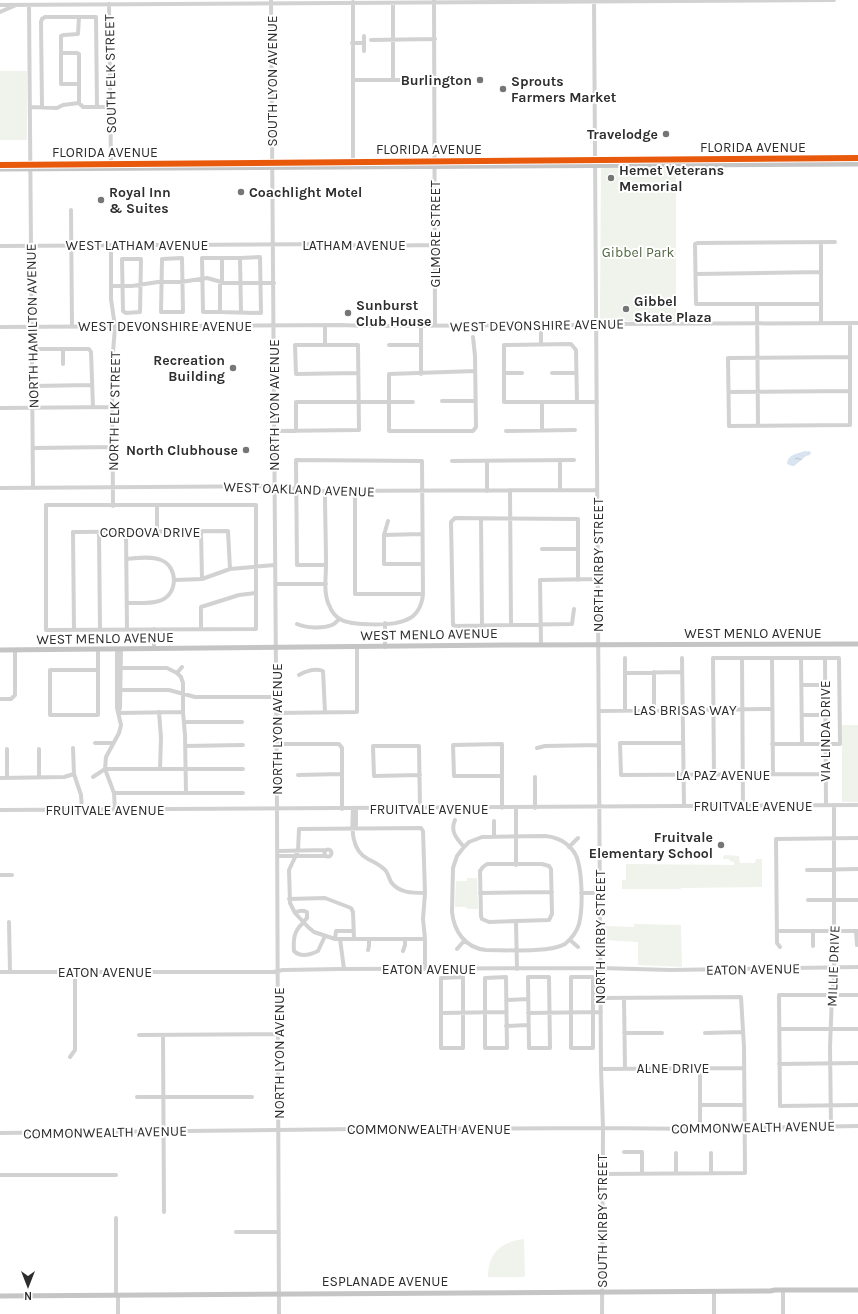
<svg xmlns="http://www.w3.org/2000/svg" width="858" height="1314" viewBox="0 0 858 1314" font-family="Karla,sans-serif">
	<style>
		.green { fill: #eff3eb }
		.water { fill: url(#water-ripples) }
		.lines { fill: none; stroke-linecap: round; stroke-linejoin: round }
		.minor { stroke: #d2d2d2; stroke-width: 4 }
		.major { stroke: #c5c5c5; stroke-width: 5 }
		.cycleway-casing { stroke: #fff; stroke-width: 8 }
		.cycleway { stroke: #e8590c; stroke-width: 6 }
		.poi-dot { fill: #767676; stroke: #fff; stroke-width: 1.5 }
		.labels { text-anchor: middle; stroke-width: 4; stroke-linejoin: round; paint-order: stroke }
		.street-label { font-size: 14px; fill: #2d2d2d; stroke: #fff }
		.poi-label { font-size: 14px; font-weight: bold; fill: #2d2d2d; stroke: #fff; text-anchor: start }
		.park-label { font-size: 14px; fill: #4e673d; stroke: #fff }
	</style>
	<defs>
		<pattern id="water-ripples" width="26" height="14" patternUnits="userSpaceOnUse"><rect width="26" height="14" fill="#d8e5f0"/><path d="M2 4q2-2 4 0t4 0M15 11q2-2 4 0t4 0" fill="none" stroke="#bac5ce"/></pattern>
	</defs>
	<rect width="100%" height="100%" fill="#fff"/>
	<path class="green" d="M0 71H27V140H0Z
		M604 168H676V321H600L601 169Z
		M842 725H858V802H842Z
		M725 855 739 856 740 863H755L756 859H762V887L681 888V889H622V880H626V864L734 865V862L730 861 729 859H723V857Z
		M467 878H477L478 909H467L466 907H455L456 881H467Z
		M634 924 681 925 682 967 638 965V942L604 940V926L634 927Z
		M524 1239 525 1276 524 1277H488C488 1253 501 1242 524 1239Z"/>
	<path class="water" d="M805 451 811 452 810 455 806 456 794 466H792L787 464C788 454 797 454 805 451Z"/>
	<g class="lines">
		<path class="minor" d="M271 0 277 810 279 1314
			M434 0 435 326
			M594 0 601 1069 603 1128 602 1314
			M109 4 111 166
			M393 4V80
			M0 5 834 0
			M29 5 33 488
			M0 12 14 6
			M364 36V51
			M371 40 435 39
			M352 43H364
			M61 53H77L79 54V103
			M353 80H435
			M79 84H61V36L64 35 78 34 79 17
			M30 107 57 108 63 105 79 103 83 107H110
			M42 107 41 22 42 19 45 17H96L97 107
			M353 164V2
			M71 210 72 327
			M821 242V323
			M0 246 334 244 367 246 435 245
			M111 246V299L115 327 112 365 113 506
			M182 258 183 312H161L162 259Z
			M222 258V283
			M122 259H141L140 312 126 313 123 311Z
			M696 274 821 272
			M220 282V312H203L202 258H240
			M111 286H132L158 282H181L207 278 225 283H274
			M757 304 758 426
			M821 304H696L695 244 698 243 835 242
			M220 312 261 313 260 257 240 258 241 312
			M541 325V344
			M0 327 341 325 368 326 590 325 604 324 858 323
			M473 337 475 356 476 427 473 431H389V374L475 371
			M325 345V325
			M389 345H421
			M32 349H89L91 352 93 407
			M63 349V364
			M850 357 728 358 729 426 850 425V323
			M504 373H522
			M552 373H576
			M421 374V326
			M32 386 92 385
			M729 392 850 391
			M442 401H475
			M542 402V430
			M577 402 576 350 571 344 504 345V402H597
			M0 408 113 407
			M274 431 359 430 358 345H295L296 374 358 373
			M296 431V402H413
			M506 431 575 430
			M33 448 113 447
			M560 460V490
			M452 461 574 460
			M487 461V491
			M0 488 274 486 311 491 597 490
			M510 490 511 625
			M355 491V594H423
			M325 492C325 516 326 541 326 565 326 578 323 595 330 607 331 611 336 617 340 619 351 626 394 626 406 620 417 616 422 605 423 594L422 461 296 460 297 565H326
			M46 505H256V629L46 630Z
			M157 506V532
			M481 519 482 626
			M388 521 384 535V564H423
			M99 532 100 630
			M126 532 127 630
			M201 532 202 579
			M384 535 422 534
			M542 549H578
			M127 559C138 558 151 556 161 560 179 567 178 596 159 601 149 604 137 603 127 603
			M175 580 202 579 230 569 275 565
			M276 584H326
			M574 609 572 624 456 626 453 625 451 522 455 518 578 519V580
			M385 623V647
			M297 624C306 628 322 629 332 625 335 624 337 621 339 619
			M154 629V649
			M201 629V607L239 595 256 593
			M74 630 73 532 228 531 230 569
			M541 645 540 580 598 579
			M98 650V715H50V670H98
			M625 658V711
			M682 658 684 806
			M742 658 743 806
			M772 658 773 774
			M801 658 802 744
			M825 658 826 805
			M117 668H167L177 673 181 677 183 683V712L185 735 186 793
			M654 672V710
			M177 673 182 667
			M625 673 682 672
			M299 675C306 671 315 668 323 671L325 712
			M802 685H825
			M117 690H169L195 697H277
			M0 699H11L15 695V650
			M119 710 120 708 121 649
			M599 711 772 709
			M159 712 161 738 160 769
			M119 713 183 712
			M277 713 357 712V647
			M802 715H825
			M184 722H242
			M95 743H113
			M683 743H620L621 775 825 774
			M277 744H339L342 748V809
			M185 746 243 745
			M73 748 74 774 81 795 82 810
			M537 748 545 746 599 745
			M7 749V778
			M39 749V777
			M298 775 342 774
			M420 775 374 776 373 746H419L420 809
			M714 775 713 658H839L840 744H772
			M502 776H454L453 745 502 744V808
			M93 777 105 769H243
			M535 777V808
			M0 778 64 777 74 774
			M114 793H243
			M353 809C352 826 350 850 368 859 374 862 381 865 386 871 388 874 389 878 391 882 399 893 412 893 425 893
			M0 810 858 805
			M115 810 114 793 105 769 106 757 119 733 121 725 117 708V649
			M455 820C450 831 456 838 464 847
			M353 827 356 825V809
			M545 836C556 837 567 842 574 852 583 865 583 909 579 924 577 931 571 939 565 944 550 953 505 950 486 950 465 948 454 931 452 912L453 868 457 856 464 847 469 842 482 837Z
			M494 837V821
			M569 847 578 838
			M324.5 853a3.5 3.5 0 1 1 7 0a3.5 3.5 0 1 1-7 0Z
			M278 851 326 850
			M278 856H326
			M487 864H542L549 866 551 869 552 914 549 920 489 922 482 919 481 916 480 871 483 867Z
			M516 865V808
			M807 870 858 869
			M0 875H12
			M480 893 552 892
			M581 893H600
			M289 899 325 898 351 908 353 912 354 939
			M808 900H858
			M295 913C299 910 302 910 307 912V918L303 922
			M9 922 10 972
			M516 922 517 969
			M303 923C294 931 293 939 294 951 301 958 310 955 318 951L325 936
			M777 931H858
			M813 931V946
			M856 931 857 945
			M335 939 336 931H353
			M340 939 344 969
			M425 939H335L314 932 308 927 295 913 290 903 289 870 298 851 299 829 421 828 423 831 425 893 423 919 425 939V969
			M570 940 578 947
			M780 947 777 943 776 839 858 838
			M457 949 464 941
			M368 950 369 946V939
			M403 951 405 945V939
			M0 972H273L283 970 340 969 600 968 671 970 858 967
			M463 977V1048H441V978Z
			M506 977 507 1048H485V978Z
			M528 977H549L550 1048H529Z
			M571 977H593V1048H571Z
			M858 995H779L780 1106 858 1105
			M601 998 741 997 744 1047 745 1173 602 1174
			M624 998 625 1069
			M506 1000 528 999
			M441 1013 506 1012
			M528 1013 601 1012
			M506 1026 528 1025
			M779 1029H858
			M624 1033H662
			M705 1033 743 1032
			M139 1035 278 1034
			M163 1035 164 1212
			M70 1057 75 1050V972
			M779 1064 858 1063
			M700 1068V1129
			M601 1069 744 1068
			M137 1097H252
			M700 1105H744
			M831 1127 830 1047 832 995 834 978V805
			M0 1133 358 1129 603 1128 700 1129 858 1126
			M624 1152H642V1173
			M676 1153V1173
			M711 1153V1173
			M0 1175H116
			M236 1232H279
			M714 1292V1314
			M783 1293V1314
			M116 1295V1218
			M118 1314V1295"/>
		<path class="major" d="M0 165 858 158
			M0 169 858 164
			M0 650 504 645 858 644
			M0 1296 770 1291 775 1290H858"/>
		<g class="cycleway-casing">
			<path id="cycleway" d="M0 165 858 158"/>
		</g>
		<use href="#cycleway" class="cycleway"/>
	</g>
	<g class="poi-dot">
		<circle cx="480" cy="80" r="4"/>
		<circle cx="503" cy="89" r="4"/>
		<circle cx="666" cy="134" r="4"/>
		<circle cx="611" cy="178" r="4"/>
		<circle cx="241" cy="192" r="4"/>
		<circle cx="101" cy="200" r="4"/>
		<circle cx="626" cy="309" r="4"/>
		<circle cx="348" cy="313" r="4"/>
		<circle cx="233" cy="368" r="4"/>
		<circle cx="246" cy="450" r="4"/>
		<circle cx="721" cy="845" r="4"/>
	</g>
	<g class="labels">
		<g class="street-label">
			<text transform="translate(110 74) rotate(-91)" y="5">SOUTH ELK STREET</text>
			<text transform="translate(272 81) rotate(-90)" y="5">SOUTH LYON AVENUE</text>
			<text x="753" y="152">FLORIDA AVENUE</text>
			<text x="429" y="154">FLORIDA AVENUE</text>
			<text x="105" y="157">FLORIDA AVENUE</text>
			<text transform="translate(435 234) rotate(-90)" y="5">GILMORE STREET</text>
			<text x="137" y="250">WEST LATHAM AVENUE</text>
			<text x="354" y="250">LATHAM AVENUE</text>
			<text transform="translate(537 325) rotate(-1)" y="5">WEST DEVONSHIRE AVENUE</text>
			<text transform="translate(32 326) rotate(-91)" y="5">NORTH HAMILTON AVENUE</text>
			<text x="165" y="331">WEST DEVONSHIRE AVENUE</text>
			<text transform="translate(274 405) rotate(-90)" y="5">NORTH LYON AVENUE</text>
			<text transform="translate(114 411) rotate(-89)" y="5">NORTH ELK STREET</text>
			<text transform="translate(299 489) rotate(2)" y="5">WEST OAKLAND AVENUE</text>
			<text x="150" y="537">CORDOVA DRIVE</text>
			<text transform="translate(598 565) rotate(-90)" y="5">NORTH KIRBY STREET</text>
			<text x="753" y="638">WEST MENLO AVENUE</text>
			<text transform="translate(429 634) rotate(-1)" y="5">WEST MENLO AVENUE</text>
			<text transform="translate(105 638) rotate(-1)" y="5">WEST MENLO AVENUE</text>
			<text x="685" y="715">LAS BRISAS WAY</text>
			<text transform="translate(277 729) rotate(-90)" y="5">NORTH LYON AVENUE</text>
			<text transform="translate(825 731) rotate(-90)" y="5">VIA LINDA DRIVE</text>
			<text x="723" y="780">LA PAZ AVENUE</text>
			<text x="753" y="811">FRUITVALE AVENUE</text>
			<text x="429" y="814">FRUITVALE AVENUE</text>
			<text x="105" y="815">FRUITVALE AVENUE</text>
			<text transform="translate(600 937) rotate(-90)" y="5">NORTH KIRBY STREET</text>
			<text transform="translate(833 966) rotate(-88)" y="5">MILLIE DRIVE</text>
			<text x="429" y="974">EATON AVENUE</text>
			<text transform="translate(753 969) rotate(-1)" y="5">EATON AVENUE</text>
			<text x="105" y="977">EATON AVENUE</text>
			<text transform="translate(279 1053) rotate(-90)" y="5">NORTH LYON AVENUE</text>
			<text x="673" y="1073">ALNE DRIVE</text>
			<text transform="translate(753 1127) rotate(-1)" y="5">COMMONWEALTH AVENUE</text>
			<text x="429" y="1134">COMMONWEALTH AVENUE</text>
			<text transform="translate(105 1132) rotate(-1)" y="5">COMMONWEALTH AVENUE</text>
			<text transform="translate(602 1221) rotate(-90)" y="5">SOUTH KIRBY STREET</text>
			<text x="385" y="1286">ESPLANADE AVENUE</text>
		</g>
		<g class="poi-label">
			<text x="472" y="85" text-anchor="end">Burlington</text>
			<text x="511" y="86">Sprouts<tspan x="511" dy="16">Farmers Market</tspan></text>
			<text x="658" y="139" text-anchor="end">Travelodge</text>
			<text x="619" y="175">Hemet Veterans<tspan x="619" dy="16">Memorial</tspan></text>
			<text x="109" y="197">Royal Inn<tspan x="109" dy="16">&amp; Suites</tspan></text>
			<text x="249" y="197">Coachlight Motel</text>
			<text x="634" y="306">Gibbel<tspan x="634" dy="16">Skate Plaza</tspan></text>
			<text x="356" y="310">Sunburst<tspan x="356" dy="16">Club House</tspan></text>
			<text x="225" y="365" text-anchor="end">Recreation<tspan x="225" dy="16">Building</tspan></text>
			<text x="238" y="455" text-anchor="end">North Clubhouse</text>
			<text x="713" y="842" text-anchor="end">Fruitvale<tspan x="713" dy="16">Elementary School</tspan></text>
		</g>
		<g class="park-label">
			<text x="638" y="257">Gibbel Park</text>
		</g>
	</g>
	<g transform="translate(28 1286) rotate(180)" stroke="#ffffff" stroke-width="3" paint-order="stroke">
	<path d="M0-3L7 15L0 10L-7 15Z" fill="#2d2d2d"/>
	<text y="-6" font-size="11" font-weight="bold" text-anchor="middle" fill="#2d2d2d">N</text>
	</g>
</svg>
